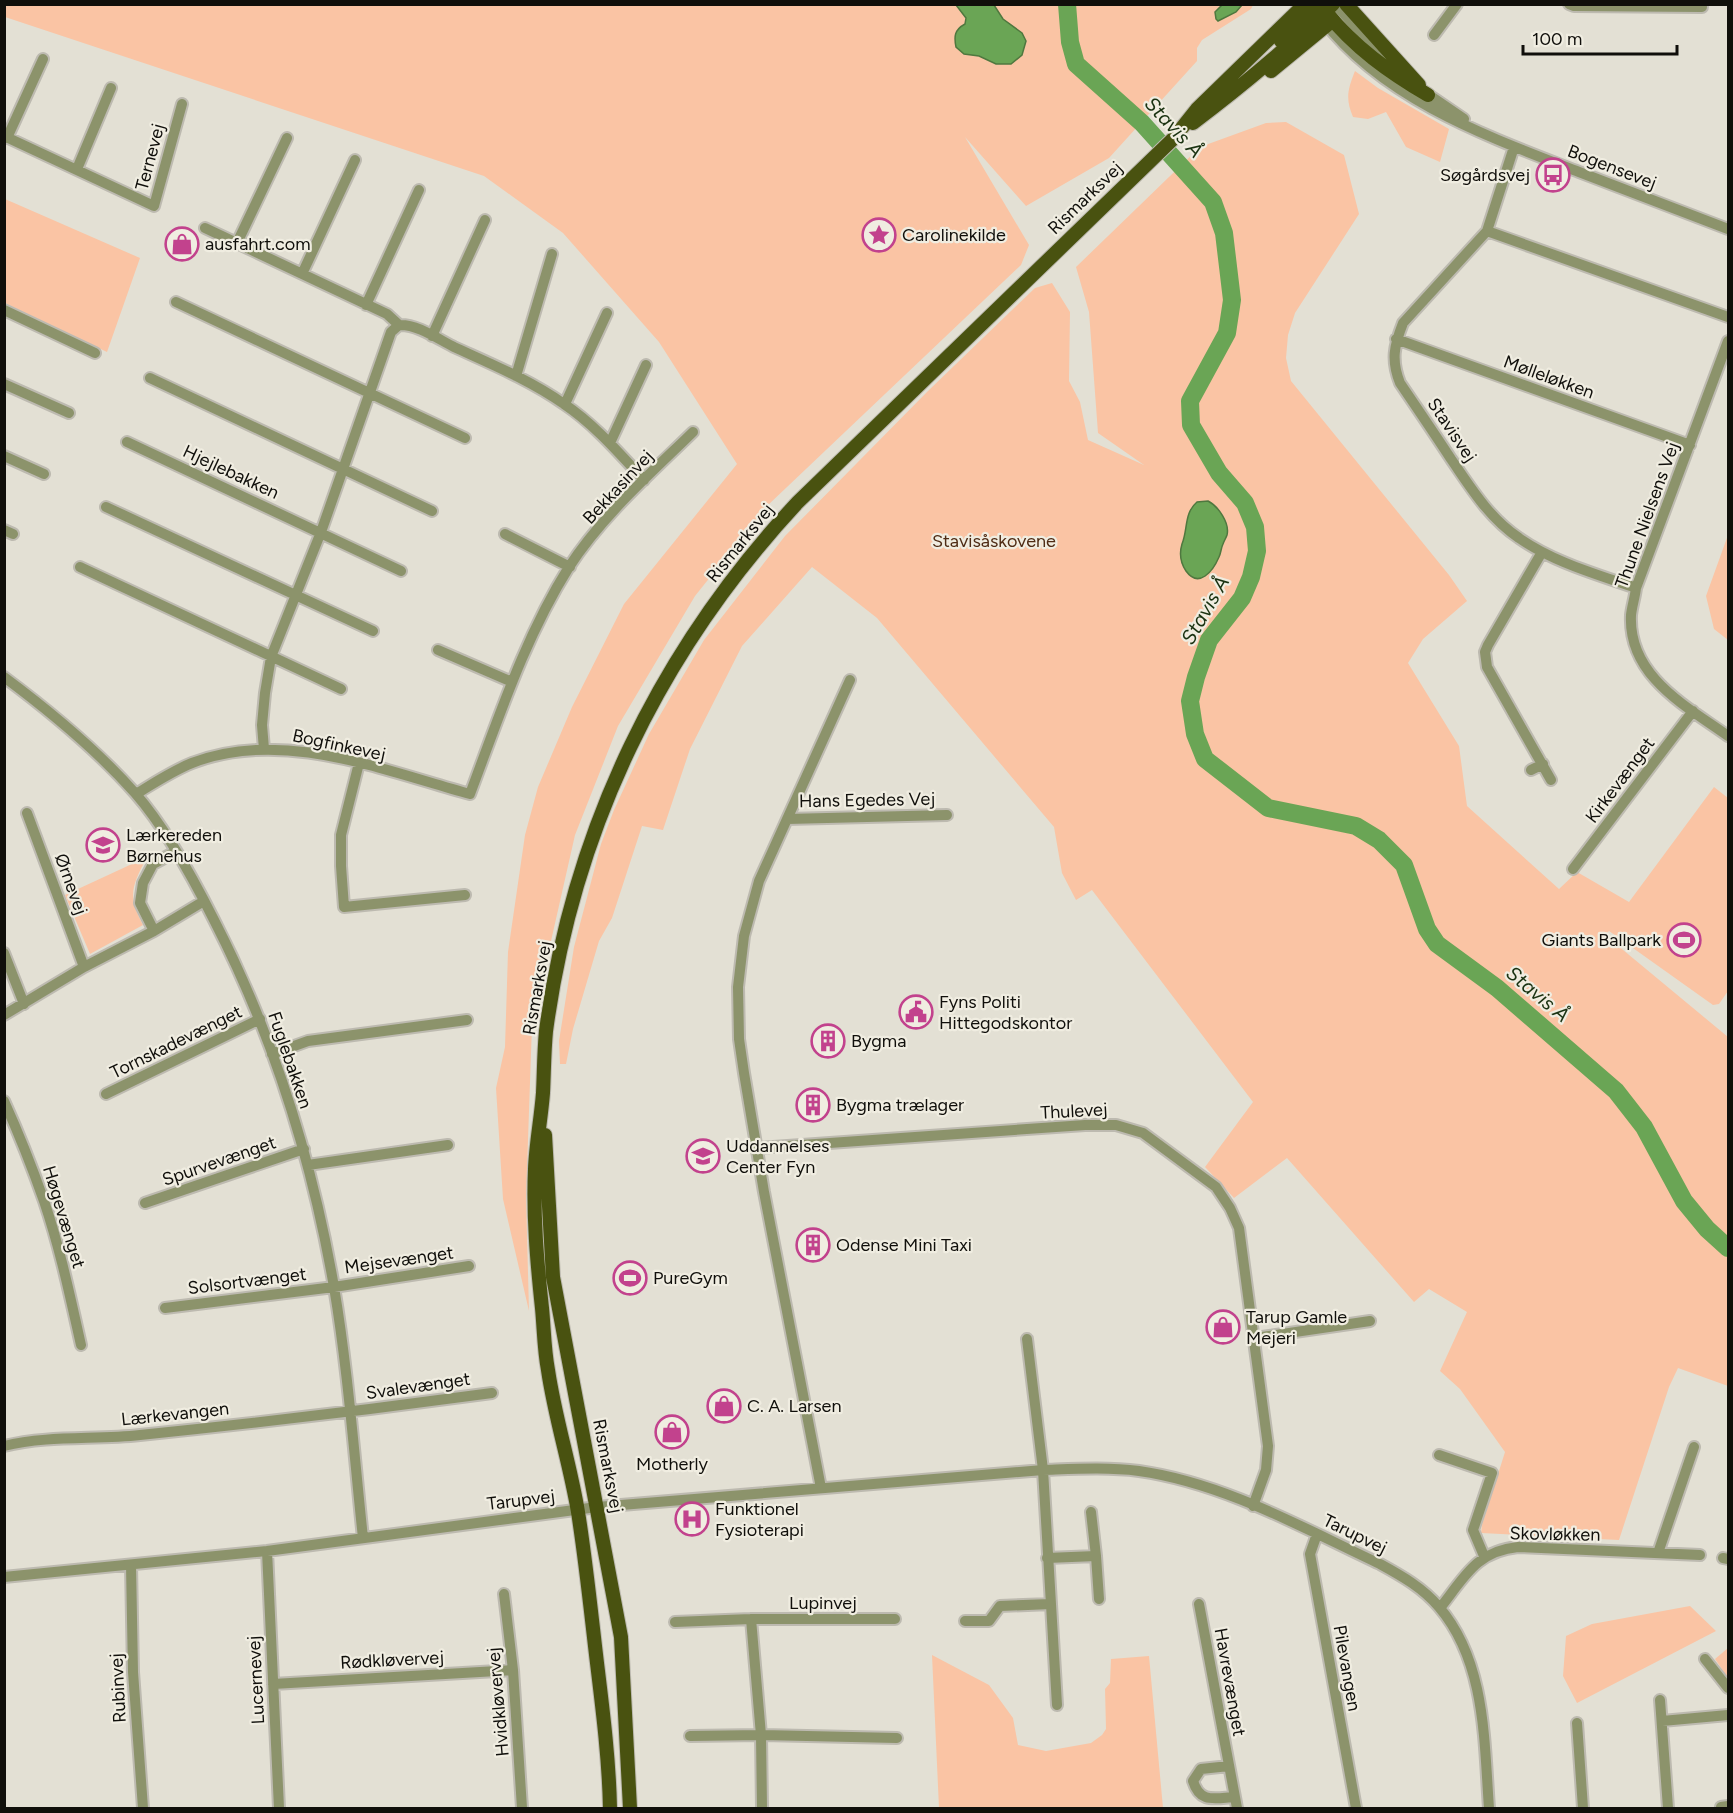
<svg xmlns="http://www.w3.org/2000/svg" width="1733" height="1813" viewBox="0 0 1733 1813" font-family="Figtree,sans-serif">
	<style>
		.green { fill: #fac4a4 }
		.water { fill: #6aa555; stroke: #4f783f; stroke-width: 1.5 }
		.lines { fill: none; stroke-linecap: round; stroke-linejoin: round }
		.river { stroke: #6aa555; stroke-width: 18 }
		.minor-casing { stroke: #bdbab0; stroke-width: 14 }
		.major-casing { stroke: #bdbab0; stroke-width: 16 }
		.minor { stroke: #8c936b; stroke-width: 10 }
		.major { stroke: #495210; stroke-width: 14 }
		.labels { text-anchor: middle; stroke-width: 4.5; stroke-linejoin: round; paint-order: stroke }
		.street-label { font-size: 18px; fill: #100f0b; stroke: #f0ede1 }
		.poi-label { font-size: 18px; fill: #100f0b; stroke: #f0ede1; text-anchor: start }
		.park-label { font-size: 18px; fill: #4f2c15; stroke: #f0ede1 }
		.water-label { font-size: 20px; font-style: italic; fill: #1a3211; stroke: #f0ede1 }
	</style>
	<rect width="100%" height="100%" fill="#e3e0d4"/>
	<path class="green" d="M5 4 1253 5 1251 9 1202 40 1197 48V61L1109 158 1026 206 965 137 1029 245 1021 265 767 506 695 596 618 726 575 835 532 1025 526 1197 529 1311 503 1199 496 1088 505 1047 508 952 525 835 538 787 572 707 624 604 737 464 659 342 563 233 484 176 5 17Z
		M1355 71 1378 88 1449 129 1440 162 1406 147 1386 112 1368 119 1353 117C1345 98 1348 89 1355 71Z
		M1286 122 1344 155 1359 214 1295 313 1288 335 1286 358 1291 381 1449 575 1467 601 1423 639 1408 663 1459 746 1467 806 1559 889 1577 872 1629 902 1714 787 1728 798V991L1719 1004 1713 1005 1609 931 1605 935 1728 1037V1386L1678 1368 1669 1387 1619 1540 1481 1533 1482 1525 1505 1452 1460 1389 1440 1371 1467 1312 1429 1289 1414 1302 1287 1158 1234 1198 1205 1167 1253 1102 1092 890 1076 900 1062 873 1054 827 877 618 812 567 742 646 690 749 663 830 642 826 612 918 599 941 573 1029 566 1064H560L559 1041 574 947 601 844 614 810 649 734 704 640 785 536 928 391 1035 288 1052 283 1070 312 1069 381 1080 402 1088 440 1144 465 1098 433 1089 312 1076 267 1200 147 1266 123Z
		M5 199 140 258 107 352 5 303Z
		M1728 535V640L1714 629 1706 596Z
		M147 857C132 886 127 895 143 925L90 954 65 895Z
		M1690 1606 1716 1631 1577 1703 1563 1676 1566 1636 1592 1624Z
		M1728 1648V1678L1715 1659Z
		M932 1655 989 1685 1013 1718 1018 1745 1046 1751 1091 1743 1102 1735 1106 1729 1105 1689 1110 1683 1111 1659 1149 1656 1163 1808H939Z"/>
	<path class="water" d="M1223 4H1242V5L1236 12 1218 21 1216 19 1215 12Z
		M956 5H994L1003 19 1022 33 1026 41 1022 55 1011 64H996L979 56 964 54 956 47C954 37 954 30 965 24L966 18Z
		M1208 501C1218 506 1230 523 1227 535 1226 538 1224 541 1223 544 1221 548 1221 553 1219 557 1213 571 1199 589 1186 571 1180 562 1179 554 1182 544 1188 529 1184 513 1197 502Z"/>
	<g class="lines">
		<path class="river" d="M1067 4 1070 42 1076 64 1142 123 1213 202 1224 233 1232 300 1227 333 1190 401 1191 425 1219 473 1245 503 1255 527 1257 551 1251 577 1242 598 1209 640 1196 677 1190 701 1195 734 1205 759 1268 808 1356 826 1379 840 1404 865 1427 929 1437 944 1497 988 1616 1091 1644 1127 1684 1201 1707 1229 1728 1248"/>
		<g class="minor-casing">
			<path id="minor" d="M1335 4 1385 60
				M1569 4 1574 6 1702 7
				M1323 20C1384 100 1489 137 1579 172 1629 191 1679 210 1728 229
				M1434 35 1457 4
				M1423 91 1464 119
				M4 136 154 206 182 104
				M7 138 43 59
				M1514 147 1487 231 1403 323C1394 346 1391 360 1400 383 1417 408 1434 433 1451 459 1471 488 1489 518 1519 538 1553 562 1596 574 1636 588
				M77 169 111 88
				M205 228 387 314 399 325
				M1487 231 1728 317
				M237 243 287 138
				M302 274 355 160
				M176 302 465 438
				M366 305 419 190
				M4 310 95 353
				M432 336 485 220
				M1396 339 1690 445
				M1728 341 1636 588C1635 597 1632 606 1631 615 1628 676 1686 706 1728 736
				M516 376 552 254
				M150 378 432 511
				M4 384 69 413
				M565 404 607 313
				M127 442 401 571
				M610 443 646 365
				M4 456 44 474
				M106 507 373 631
				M4 530 13 534
				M505 534 570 567
				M1542 552 1488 645 1485 652 1487 667 1551 780
				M80 567 341 689
				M438 650 512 682
				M4 677C51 712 96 749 135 793 164 826 194 880 214 920 273 1035 312 1160 334 1287 348 1370 354 1454 363 1538
				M264 749 262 725 265 693 271 657 321 532 391 332 399 325C417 324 438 339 454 347 491 364 530 380 564 404 594 424 619 453 644 480
				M359 763 341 835V866L344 907 465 895
				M1531 770 1543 764
				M136 794C154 783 172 771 192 763 282 728 382 770 470 794 499 717 525 637 569 567 602 516 650 474 693 432
				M27 813 84 967
				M787 819 947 815
				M1573 869 1693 711
				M154 931 140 903 143 883 153 864 175 852
				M4 953 24 1004
				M4 1015 84 967 154 931 204 901
				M272 1054 308 1041 467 1020
				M106 1094 260 1019
				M4 1101C19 1134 32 1167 44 1201 60 1248 70 1296 81 1345
				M757 1148 1085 1125H1116L1143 1133 1216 1187 1230 1208 1239 1228 1268 1446 1266 1470 1253 1506
				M308 1165 448 1145
				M145 1203 304 1149
				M165 1308 334 1287 469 1266
				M1255 1338 1370 1321
				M1027 1339 1043 1470 1057 1705
				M4 1446C49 1435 95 1440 140 1435 258 1423 375 1409 492 1393
				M1439 1455 1492 1473 1473 1530 1484 1556
				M821 1488 764 1192 744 1073 739 1039 738 987 744 936 759 881 850 680
				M1091 1512 1096 1556
				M1317 1534 1310 1554 1356 1808
				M267 1551 279 1808
				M1658 1553 1694 1447
				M1047 1558 1096 1556 1099 1599
				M1723 1558 1728 1559
				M131 1565 133 1672 143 1808
				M4 1577 267 1551 597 1507 1043 1470C1074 1469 1107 1467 1139 1471 1224 1483 1303 1528 1380 1564 1402 1576 1423 1588 1439 1607 1486 1662 1484 1741 1489 1808
				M504 1594 513 1670 522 1808
				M1199 1604 1237 1808
				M1440 1608C1464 1578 1476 1551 1518 1547L1700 1555
				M751 1619 761 1735 762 1808
				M965 1621H989L1000 1606 1051 1604
				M675 1622 751 1619H895
				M1705 1659 1728 1688
				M273 1684 513 1670
				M1660 1700 1668 1808
				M1662 1721 1728 1715
				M1577 1723 1583 1808
				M690 1736 761 1735 897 1738
				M1229 1766 1201 1769 1193 1781C1200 1804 1215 1798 1235 1797
				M1721 1807 1728 1806"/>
		</g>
		<g class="major-casing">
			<path id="major" d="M1346 4 1419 85
				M1326 12C1355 48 1389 72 1428 95
				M1281 41 1316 4
				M1271 71 1327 25
				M1193 123C1242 86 1289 47 1333 4
				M545 1135 553 1277 621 1637 630 1808
				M610 1808C609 1760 603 1712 597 1663 591 1613 586 1562 578 1512 570 1464 555 1418 548 1370 544 1349 544 1328 542 1308 537 1261 533 1216 535 1169 536 1144 541 1119 543 1093 544 1073 544 1052 546 1031 573 830 660 650 798 502L1173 139 1197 109 1305 4"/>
		</g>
		<use href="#minor" class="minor"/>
		<use href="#major" class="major"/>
	</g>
	<defs>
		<g id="bus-ring" transform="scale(1.725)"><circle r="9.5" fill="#f0ede1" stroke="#c2428d" stroke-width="1.5"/><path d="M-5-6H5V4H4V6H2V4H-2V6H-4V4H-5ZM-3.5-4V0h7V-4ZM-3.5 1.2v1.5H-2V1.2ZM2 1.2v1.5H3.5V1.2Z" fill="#c2428d"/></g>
		<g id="sight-ring" transform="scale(1.725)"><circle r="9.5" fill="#f0ede1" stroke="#c2428d" stroke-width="1.5"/><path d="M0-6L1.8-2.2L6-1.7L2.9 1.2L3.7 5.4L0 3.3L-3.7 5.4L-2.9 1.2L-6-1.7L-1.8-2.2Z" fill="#c2428d"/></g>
		<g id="shop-ring" transform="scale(1.725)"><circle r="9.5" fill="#f0ede1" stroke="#c2428d" stroke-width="1.5"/><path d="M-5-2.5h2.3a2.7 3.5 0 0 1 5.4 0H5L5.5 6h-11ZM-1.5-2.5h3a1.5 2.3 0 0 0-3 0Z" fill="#c2428d"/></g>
		<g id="school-ring" transform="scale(1.725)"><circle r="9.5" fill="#f0ede1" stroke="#c2428d" stroke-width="1.5"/><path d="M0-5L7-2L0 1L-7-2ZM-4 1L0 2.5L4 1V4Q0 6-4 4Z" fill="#c2428d"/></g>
		<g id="stadium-ring" transform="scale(1.725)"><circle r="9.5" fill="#f0ede1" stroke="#c2428d" stroke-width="1.5"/><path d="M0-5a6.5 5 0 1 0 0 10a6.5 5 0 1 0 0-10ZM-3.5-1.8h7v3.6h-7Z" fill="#c2428d"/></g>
		<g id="civic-ring" transform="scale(1.725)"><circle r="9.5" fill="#f0ede1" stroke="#c2428d" stroke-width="1.5"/><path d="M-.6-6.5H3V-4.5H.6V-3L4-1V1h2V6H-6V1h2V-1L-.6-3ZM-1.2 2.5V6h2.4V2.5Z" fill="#c2428d"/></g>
		<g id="building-ring" transform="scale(1.725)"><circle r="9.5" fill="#f0ede1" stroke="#c2428d" stroke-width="1.5"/><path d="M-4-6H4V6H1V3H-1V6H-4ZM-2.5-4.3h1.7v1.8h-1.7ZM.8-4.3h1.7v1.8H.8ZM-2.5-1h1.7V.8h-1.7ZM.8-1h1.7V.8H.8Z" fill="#c2428d"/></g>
		<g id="hospital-ring" transform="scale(1.725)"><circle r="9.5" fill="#f0ede1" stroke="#c2428d" stroke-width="1.5"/><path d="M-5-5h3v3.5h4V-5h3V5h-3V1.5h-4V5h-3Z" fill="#c2428d"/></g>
	</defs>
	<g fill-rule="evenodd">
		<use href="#bus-ring" x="1553" y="175"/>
		<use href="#sight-ring" x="879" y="235"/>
		<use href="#shop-ring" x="182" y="244"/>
		<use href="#school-ring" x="103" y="845"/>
		<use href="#stadium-ring" x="1684" y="940"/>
		<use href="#civic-ring" x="916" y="1012"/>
		<use href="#building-ring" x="828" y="1041"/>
		<use href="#building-ring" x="813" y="1105"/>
		<use href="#school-ring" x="703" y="1156"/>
		<use href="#building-ring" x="813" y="1245"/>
		<use href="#stadium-ring" x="630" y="1278"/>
		<use href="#shop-ring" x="1223" y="1327"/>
		<use href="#shop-ring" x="724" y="1406"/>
		<use href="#shop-ring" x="672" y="1432"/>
		<use href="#hospital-ring" x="692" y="1519"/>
	</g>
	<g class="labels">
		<g class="street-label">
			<text transform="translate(150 157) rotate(-75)" y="6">Ternevej</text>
			<text transform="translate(1612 167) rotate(21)" y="6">Bogensevej</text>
			<text transform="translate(1085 198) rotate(-44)" y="6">Rismarksvej</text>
			<text transform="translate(1549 377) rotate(20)" y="6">Mølleløkken</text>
			<text transform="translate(1452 430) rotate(56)" y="6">Stavisvej</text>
			<text transform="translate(231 472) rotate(25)" y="6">Hjejlebakken</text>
			<text transform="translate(618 487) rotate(-47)" y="6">Bekkasinvej</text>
			<text transform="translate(1647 515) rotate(-70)" y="6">Thune Nielsens Vej</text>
			<text transform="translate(740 543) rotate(-51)" y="6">Rismarksvej</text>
			<text transform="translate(339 745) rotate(12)" y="6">Bogfinkevej</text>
			<text transform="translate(1620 780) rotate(-53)" y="6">Kirkevænget</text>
			<text transform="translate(867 800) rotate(-1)" y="6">Hans Egedes Vej</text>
			<text transform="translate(71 884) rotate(70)" y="6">Ørnevej</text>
			<text transform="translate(537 988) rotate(-80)" y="6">Rismarksvej</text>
			<text transform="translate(176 1042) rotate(-26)" y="6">Tornskadevænget</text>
			<text transform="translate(290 1060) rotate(71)" y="6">Fuglebakken</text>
			<text transform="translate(1074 1111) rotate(-3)" y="6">Thulevej</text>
			<text transform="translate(219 1161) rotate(-19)" y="6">Spurvevænget</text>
			<text transform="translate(64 1217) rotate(73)" y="6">Høgevænget</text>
			<text transform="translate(399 1260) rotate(-8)" y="6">Mejsevænget</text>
			<text transform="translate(247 1281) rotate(-7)" y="6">Solsortvænget</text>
			<text transform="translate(418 1386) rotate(-8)" y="6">Svalevænget</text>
			<text transform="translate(175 1414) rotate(-6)" y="6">Lærkevangen</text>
			<text transform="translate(608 1466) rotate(79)" y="6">Rismarksvej</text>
			<text transform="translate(521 1500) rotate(-7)" y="6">Tarupvej</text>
			<text transform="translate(1355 1534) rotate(26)" y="6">Tarupvej</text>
			<text transform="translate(1555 1534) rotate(1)" y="6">Skovløkken</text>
			<text x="823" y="1609">Lupinvej</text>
			<text transform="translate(392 1660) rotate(-3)" y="6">Rødkløvervej</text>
			<text transform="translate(1347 1668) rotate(80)" y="6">Pilevangen</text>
			<text transform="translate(256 1680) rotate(-93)" y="6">Lucernevej</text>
			<text transform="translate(1230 1682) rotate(80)" y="6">Havrevænget</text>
			<text transform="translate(118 1688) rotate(-93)" y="6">Rubinvej</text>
			<text transform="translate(498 1702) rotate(-95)" y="6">Hvidkløvervej</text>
		</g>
		<g class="poi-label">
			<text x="1530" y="181" text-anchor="end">Søgårdsvej</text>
			<text x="902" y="241">Carolinekilde</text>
			<text x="205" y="250">ausfahrt.com</text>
			<text x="126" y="841">Lærkereden<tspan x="126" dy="21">Børnehus</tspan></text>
			<text x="1661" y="946" text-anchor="end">Giants Ballpark</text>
			<text x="939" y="1008">Fyns Politi<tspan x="939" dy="21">Hittegodskontor</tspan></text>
			<text x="851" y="1047">Bygma</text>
			<text x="836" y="1111">Bygma trælager</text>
			<text x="726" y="1152">Uddannelses<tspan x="726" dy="21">Center Fyn</tspan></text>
			<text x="836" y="1251">Odense Mini Taxi</text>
			<text x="653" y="1284">PureGym</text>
			<text x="1246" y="1323">Tarup Gamle<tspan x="1246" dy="21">Mejeri</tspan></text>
			<text x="747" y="1412">C. A. Larsen</text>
			<text x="672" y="1470" text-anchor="middle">Motherly</text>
			<text x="715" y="1515">Funktionel<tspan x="715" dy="21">Fysioterapi</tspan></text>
		</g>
		<g class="park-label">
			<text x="994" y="547">Stavisåskovene</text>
		</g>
		<g class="water-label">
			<text transform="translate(1174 127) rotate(47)" y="7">Stavis Å</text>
			<text transform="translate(1205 610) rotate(-60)" y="7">Stavis Å</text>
			<text transform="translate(1538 994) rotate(40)" y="7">Stavis Å</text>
		</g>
	</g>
	<rect width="1733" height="1813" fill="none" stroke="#100f0b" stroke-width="12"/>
	<path d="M1523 45v9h154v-9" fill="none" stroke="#100f0b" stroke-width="3"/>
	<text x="1532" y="45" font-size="18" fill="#100f0b" stroke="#f0ede1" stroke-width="4.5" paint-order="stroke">100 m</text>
</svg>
